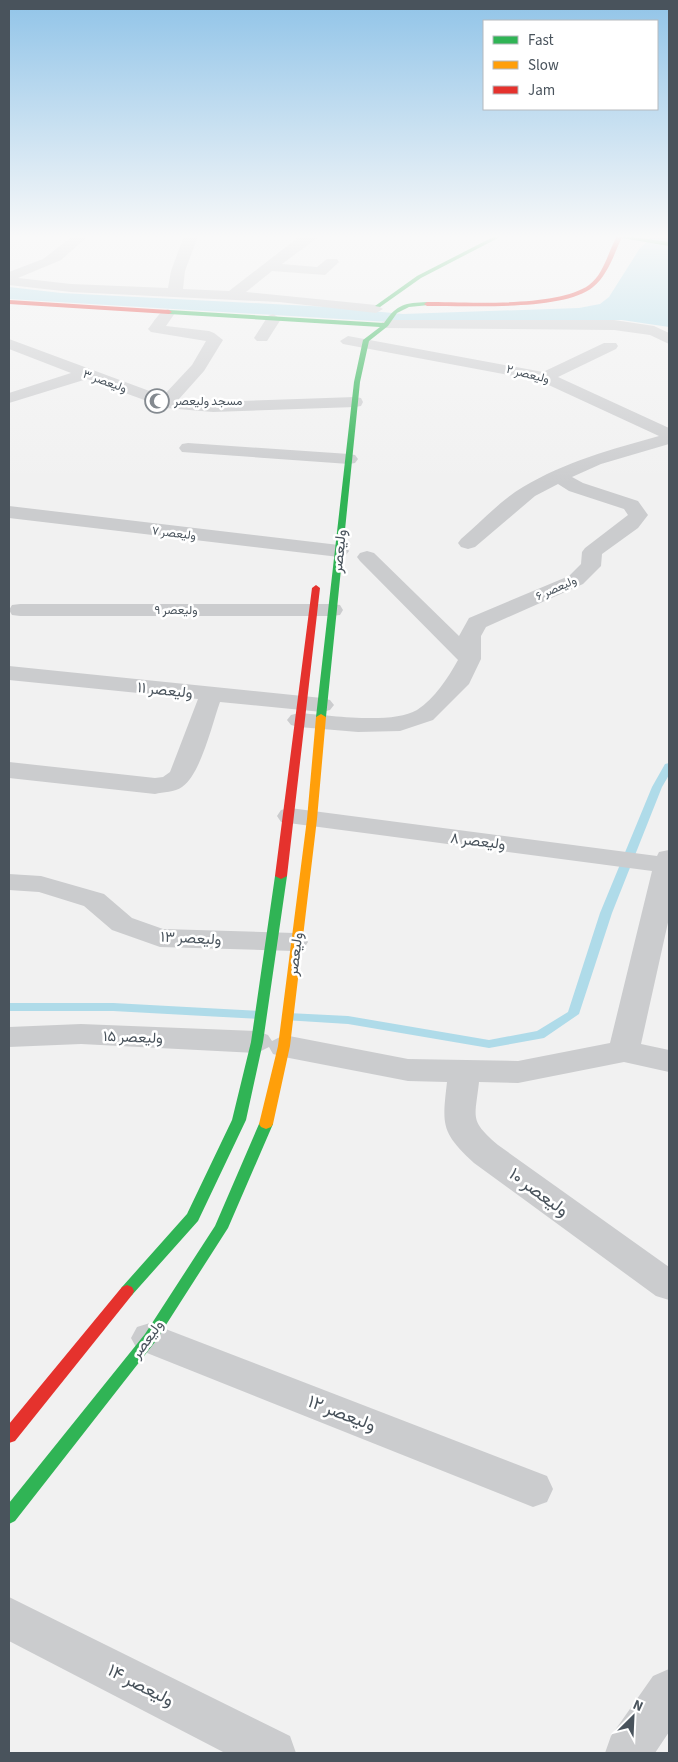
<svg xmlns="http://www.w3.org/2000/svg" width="678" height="1762" viewBox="0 0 678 1762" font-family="'Source Sans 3',Vazirmatn,sans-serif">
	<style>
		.water { fill: #afdbe9 }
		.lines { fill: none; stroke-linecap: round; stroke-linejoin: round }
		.stream { fill: #afdbe9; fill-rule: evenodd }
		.street { fill: #cbccce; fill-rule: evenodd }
		.fast { fill: #30b455; fill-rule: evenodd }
		.slow { fill: #ff9f0a; fill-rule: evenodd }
		.jam { fill: #e5322d; fill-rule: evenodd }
		.labels { text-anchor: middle; stroke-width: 5; stroke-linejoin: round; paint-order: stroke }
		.far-street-label { font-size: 12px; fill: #49535c; stroke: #fff }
		.far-poi-label { font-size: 12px; fill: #49535c; stroke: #fff; text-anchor: start }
		.street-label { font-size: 15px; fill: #49535c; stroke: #fff }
		.near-street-label { font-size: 18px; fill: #49535c; stroke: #fff }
	</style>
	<rect width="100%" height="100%" fill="#f1f1f1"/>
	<path class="water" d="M653 236H669V327L622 320 406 323 9 299V287L61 293 329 307 403 314 579 308 600 304 609 297 640 248Z"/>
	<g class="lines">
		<path class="stream" d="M669 763V775L662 787 612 913 579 1014 544 1038 489 1048 348 1024 284 1020 282 1017 284 1014 288 1013 348 1016 489 1040 537 1031 568 1012 600 913 652 787 665 764Z
			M9 1003H113L259 1011 263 1012 265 1015 263 1018 259 1019 113 1011H9Z"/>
		<path class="street" d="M73 236H88L61 260 18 278 71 284 168 288 171 271 184 236H198L185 271 183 289 229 291 300 236H320L282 264 317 267 327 259H337L339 262 325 275 272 271 246 292 376 305 383 309 376 313 279 302 71 292 9 285V272L43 259Z
			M168 309 175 313 166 326 209 331 214 333 223 340 204 371 179 399 213 402 355 397 361 398 363 402 361 406 355 407 213 412 166 408 87 379 9 403V393L71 373 9 349V339L163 396 192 365 206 341 151 332 148 329C154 322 159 311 168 309Z
			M273 314 281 319 267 341H257L254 338 268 316Z
			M386 320H614L654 326 669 333V344L650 335 614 330 381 328 378 325Z
			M348 336 543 372 604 343H616L618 346 616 349 558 377 669 428V444L601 464 572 477 583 483 638 501 648 515 638 528 602 554 601 566 583 584 486 627 481 636V659L469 684 433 720 400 731 358 732 299 727 291 725 287 720 291 715 299 713C328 715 392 725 417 710 435 698 448 678 458 660L360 561 357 557 360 553 367 551 374 553 459 636 469 618 569 576 581 564 582 552 585 548 628 515 624 509 569 491 558 484 535 496 475 547 468 549 461 547 458 543 461 539C481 522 501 500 523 487 565 462 612 449 659 436L540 381 343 344 340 341Z
			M188 443 349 454 355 455 358 459 355 463 349 464 182 452 179 448 182 444Z
			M9 506 339 545 346 547 349 551 346 555 339 557 9 518Z
			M20 604H332L340 605 343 610 340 615 332 616H20L12 615 9 610 12 605Z
			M9 666 322 698 330 700 334 705 330 710 322 712 220 702C212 724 201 774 182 787 175 792 163 792 155 794L9 778V762L155 778 163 777 170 772 198 699 9 680Z
			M290 808 657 856 659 852 669 850V918L641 1044 669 1050V1072L624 1062 518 1083 479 1082C475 1119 469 1120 498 1145L669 1267V1300L656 1296 474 1163C441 1132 442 1126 447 1082L408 1081 284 1057 273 1054 269 1047 257 1053 81 1044 9 1047V1027L81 1024 257 1031 268 1035 272 1041 284 1035 408 1059 518 1061 610 1043 652 871 281 822 277 816 281 810Z
			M9 874 41 876 104 894 132 918 163 929 294 933 304 936 308 942 304 948 294 951 160 947 112 930 84 906 39 892 9 890Z
			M150 1323 547 1476 553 1489 547 1502 533 1507 137 1349 131 1338 137 1327Z
			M9 1597 290 1736 296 1753H225L9 1641Z
			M669 1669V1732L655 1753H605L611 1736 653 1676Z"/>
		<path class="fast" d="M495 236H502L421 278 380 307 375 306 417 276Z
			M610 236H625L669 242V246Z
			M427 302 430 304 429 305 409 307 397 313 388 326 369 341 360 382 326 717 324 719H318L316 717 354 382 363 340 380 327 169 314 166 312 169 310 384 323C397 304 405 303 427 302Z
			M281 873 287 876 263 1042 246 1120 198 1221 132 1295 127 1297 122 1295 120 1291 122 1287 187 1214 232 1120 251 1042 275 876Z
			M266 1119 271 1121 273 1124 228 1228 155 1342 15 1521 9 1524V1503L145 1334 215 1226 259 1124 261 1121Z"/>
		<path class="slow" d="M321 714 326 717 317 819 290 1046 273 1124 271 1127 266 1129 261 1127 259 1124 278 1046 307 819 316 717Z"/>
		<path class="jam" d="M617 236 622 237C614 254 608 275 593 287 563 312 467 305 427 306L424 304 427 302C466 302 557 308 589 285 604 274 608 252 617 236Z
			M9 300 169 310 172 312 169 314 9 304Z
			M316 585 320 588 287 876 281 879 275 876 312 588Z
			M127 1285 132 1287 134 1291 132 1295 15 1441 9 1443V1424L122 1287Z"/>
	</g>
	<linearGradient id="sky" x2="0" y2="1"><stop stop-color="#91c4e8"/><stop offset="0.49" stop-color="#f9f9f9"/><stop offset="1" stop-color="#f9f9f9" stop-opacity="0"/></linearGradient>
	<rect width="678" height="483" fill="url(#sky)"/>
	<defs>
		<g id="mosque-ring" transform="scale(1.25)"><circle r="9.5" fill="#fff" stroke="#848a90" stroke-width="1.5"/><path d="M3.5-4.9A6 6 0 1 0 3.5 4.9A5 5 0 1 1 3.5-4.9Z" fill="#848a90"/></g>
	</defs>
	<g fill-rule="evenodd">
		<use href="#mosque-ring" x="157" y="401"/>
	</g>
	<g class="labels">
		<g class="far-street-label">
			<text transform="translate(528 374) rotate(14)" y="4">ولیعصر ۲</text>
			<text transform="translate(105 381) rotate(20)" y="4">ولیعصر ۳</text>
			<text transform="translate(174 533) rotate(7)" y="4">ولیعصر ۷</text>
			<text transform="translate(556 588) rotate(-24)" y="4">ولیعصر ۶</text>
			<text x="176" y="614">ولیعصر ۹</text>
		</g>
		<g class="far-poi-label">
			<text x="174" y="405">مسجد ولیعصر</text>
		</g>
		<g class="street-label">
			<text transform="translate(339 551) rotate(-84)" y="5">ولیعصر</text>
			<text transform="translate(165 690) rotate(6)" y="5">ولیعصر ۱۱</text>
			<text transform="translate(478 841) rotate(7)" y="5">ولیعصر ۸</text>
			<text transform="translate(191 938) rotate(3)" y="5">ولیعصر ۱۳</text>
			<text transform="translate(295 954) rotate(-83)" y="5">ولیعصر</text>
			<text transform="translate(133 1037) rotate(2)" y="5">ولیعصر ۱۵</text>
			<text transform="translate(147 1339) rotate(-54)" y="5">ولیعصر</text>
		</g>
		<g class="near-street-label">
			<text transform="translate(539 1192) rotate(36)" y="6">ولیعصر ۱۰</text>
			<text transform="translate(342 1413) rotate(21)" y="6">ولیعصر ۱۲</text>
			<text transform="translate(141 1685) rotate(27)" y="6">ولیعصر ۱۴</text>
		</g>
	</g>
	<rect width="678" height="1762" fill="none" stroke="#49535c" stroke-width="20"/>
	<rect x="483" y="20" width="175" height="90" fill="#ffffff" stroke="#b6babe"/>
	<rect x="493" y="36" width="25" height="8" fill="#30b455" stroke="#b6babe"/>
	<text x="528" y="45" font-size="15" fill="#49535c">Fast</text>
	<rect x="493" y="61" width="25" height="8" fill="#ff9f0a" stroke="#b6babe"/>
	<text x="528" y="70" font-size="15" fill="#49535c">Slow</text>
	<rect x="493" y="86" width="25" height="8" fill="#e5322d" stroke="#b6babe"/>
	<text x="528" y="95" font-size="15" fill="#49535c">Jam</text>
	<g transform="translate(633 1717) rotate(24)" stroke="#ffffff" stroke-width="4" paint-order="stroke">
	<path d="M0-4L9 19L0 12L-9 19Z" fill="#49535c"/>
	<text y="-8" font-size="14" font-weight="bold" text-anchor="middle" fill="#49535c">N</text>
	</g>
</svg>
